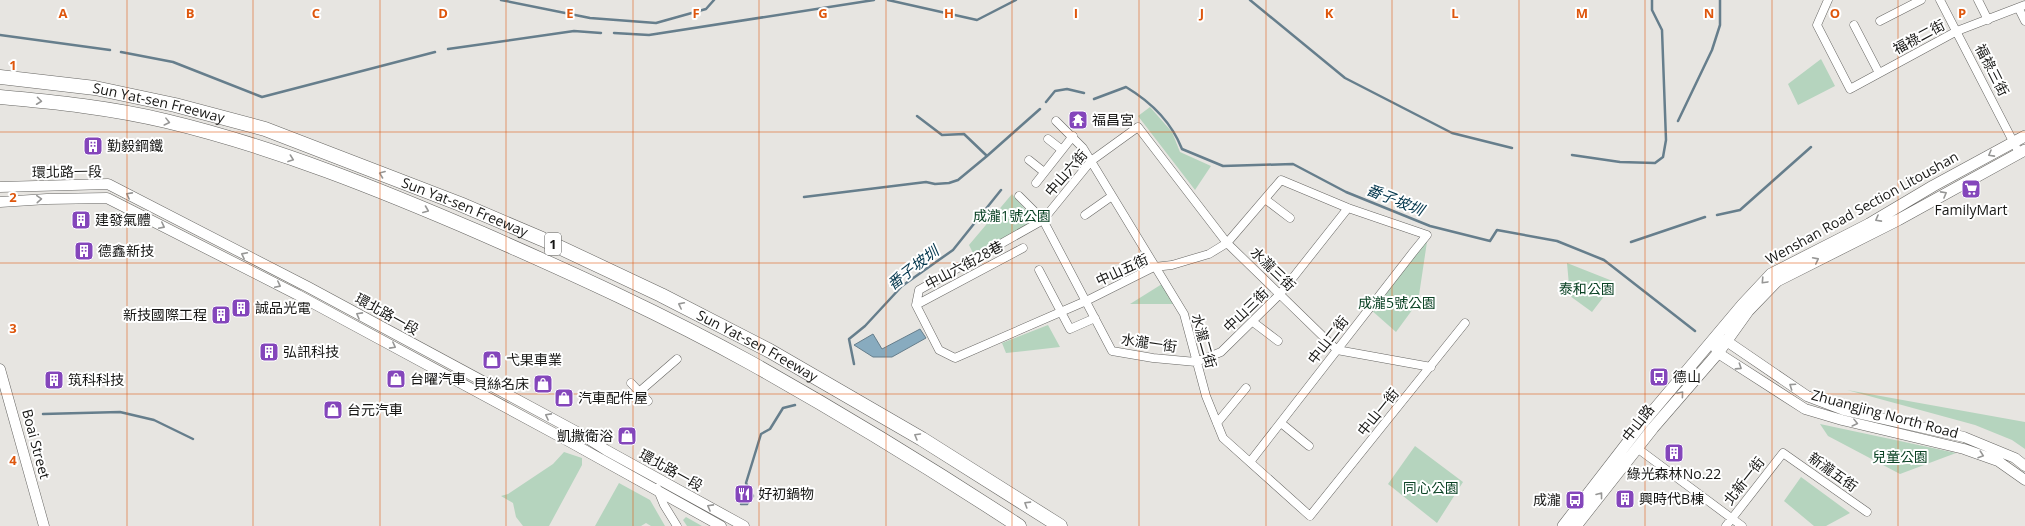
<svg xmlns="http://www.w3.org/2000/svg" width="2025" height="526" viewBox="0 0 2025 526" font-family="'Open Sans','Noto Sans TC',sans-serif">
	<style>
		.green { fill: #b5d4be }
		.water { fill: #88abbf; stroke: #667e8c }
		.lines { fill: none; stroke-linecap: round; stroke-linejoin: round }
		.stream { stroke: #667e8c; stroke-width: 2.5 }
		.minor-casing { stroke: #676663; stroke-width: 9 }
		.tertiary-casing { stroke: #676663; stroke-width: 11 }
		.secondary-casing { stroke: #676663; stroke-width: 12 }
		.motorway-casing { stroke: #676663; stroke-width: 15 }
		.minor { stroke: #fff; stroke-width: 8 }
		.tertiary { stroke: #fff; stroke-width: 10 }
		.secondary { stroke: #fff; stroke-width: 11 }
		.motorway { stroke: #fff; stroke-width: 14 }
		.oneway { stroke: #969695 }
		.grid { fill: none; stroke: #de560c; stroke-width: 1; stroke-opacity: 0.55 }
		.labels { text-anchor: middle; stroke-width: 4; stroke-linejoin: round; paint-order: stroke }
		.shield { fill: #fff; stroke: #5c5c5a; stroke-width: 1 }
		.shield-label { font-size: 13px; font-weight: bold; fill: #161614 }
		.street-label { font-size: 14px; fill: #161614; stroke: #fff }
		.poi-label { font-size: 14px; fill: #161614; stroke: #fff; text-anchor: start }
		.park-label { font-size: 14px; fill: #0a4224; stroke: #fff }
		.water-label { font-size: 15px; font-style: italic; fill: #04374d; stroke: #fff }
		.grid-label { font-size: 13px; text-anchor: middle; font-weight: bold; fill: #de560c; stroke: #fff; stroke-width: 4; stroke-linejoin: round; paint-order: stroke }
	</style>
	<rect width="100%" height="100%" fill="#e7e5e1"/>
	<path class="green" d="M1821 59 1835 86 1798 105 1788 84Z
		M1150 107 1172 132 1180 152 1211 166 1195 190 1138 116Z
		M1012 194 1035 221 974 255 969 245Z
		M1428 235 1418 302 1396 332 1370 309Z
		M1567 263 1615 282 1592 312 1570 296Z
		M1162 284 1174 304H1130Z
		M1048 325 1060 347 1006 353 1002 343Z
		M1847 390 2025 422V449L2012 440 1975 425Z
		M1820 424 1956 453 1900 474 1828 436Z
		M1415 446 1463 482 1437 523 1388 484Z
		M564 452 582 458V465L549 526H523L516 517 513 503 501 496 508 494 553 464Z
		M1801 477 1850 513 1826 526H1814L1784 501Z
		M619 483 650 500 665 526H651L646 523 641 526H595Z
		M686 517 702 526H687L683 520Z"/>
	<path class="water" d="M920 329 926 338 892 357H873L854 345 873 334 882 349Z"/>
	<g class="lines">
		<path class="stream" d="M501 0 590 18 656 23 706 9 714 0
			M888 0 977 20 1016 0
			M1250 0 1345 78 1452 133 1512 148
			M614 33 649 35 874 0
			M0 35 110 50
			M448 49 574 31 601 33
			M121 52 173 62 262 97 435 52
			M1094 99 1126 87C1151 102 1171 121 1182 149L1223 166 1293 164 1346 192 1430 226 1490 241 1497 230 1557 241 1604 260 1695 331
			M1046 102 1055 91 1067 89 1084 93
			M917 116 942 135 964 134 987 156
			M1678 121 1712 50 1720 25V0
			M1572 155 1620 162 1655 163 1663 157 1666 140 1662 30 1652 10V0
			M804 197 926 182 935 184 949 183 958 180 987 156 1040 109
			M1717 215 1740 210 1811 147
			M1631 242 1705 217
			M854 364 849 339 865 326 902 286 953 250 1001 190
			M43 414 120 412 154 420 193 439
			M741 504H747L753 496 746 483 761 434 770 429 783 408 795 405"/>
		<g class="minor-casing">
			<path id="minor" d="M1828 0 1817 25 1850 89 1957 31 2025 5
				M1940 0 2019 153
				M1978 0 1988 20
				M2019 9 2025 21
				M1880 21 1921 0
				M1854 25 1879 73
				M1056 121 1083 148 1184 314 1206 396 1223 438 1310 516 1465 323
				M1048 139 1062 150
				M1029 160 1044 172
				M1036 183 1073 136
				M1019 196 1043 220 1112 351 1153 358 1196 362 1221 352 1280 294 1348 208
				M1265 199 1290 218
				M1085 215 1112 196
				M1039 270 1070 329 1095 318
				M916 305 1023 248
				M1253 322 1278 341
				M631 383 648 401
				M639 392 677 359
				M1217 423 1246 388
				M1281 423 1309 446
				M1637 448 1742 526
				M1250 462 1414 251 1427 235 1348 208 1281 180 1227 243 1209 254 1172 265 1154 267 1086 301 955 358 939 350 916 305 919 290 1043 220 1091 161 1138 127 1227 243 1337 350 1431 367
				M657 488 664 505 677 526
				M1726 526 1783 453 1867 512"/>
		</g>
		<g class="tertiary-casing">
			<path id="tertiary" d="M0 187 108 184 308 287 579 433 606 450 744 526
				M0 202 47 199 107 198 298 295 570 442 721 526
				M0 369 44 526
				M2025 466 2015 458 1964 437 1844 410 1807 396 1725 340 1712 341 1718 353 1805 409 1842 420 1964 449 1998 461 2025 480"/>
		</g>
		<g class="secondary-casing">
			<path id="secondary" d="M1563 526 1641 425 1742 305 1771 274 1869 224 1933 186 2025 136
				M1576 526 1653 428 1718 353 1748 311 1777 281 1898 220 2025 150"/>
		</g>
		<g class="motorway-casing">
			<g id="motorway">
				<path id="s1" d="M0 77 95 88 175 105 265 129 460 204 542 239 661 295 770 351 922 439 1060 526"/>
				<path d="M0 97C55 102 112 108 166 121 275 147 381 190 483 234 574 274 664 315 751 363 842 414 932 469 1019 526"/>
			</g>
		</g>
		<use href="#minor" class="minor"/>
		<use href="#tertiary" class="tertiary"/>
		<use href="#secondary" class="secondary"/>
		<use href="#motorway" class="motorway"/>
	</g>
	<defs><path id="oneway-chevron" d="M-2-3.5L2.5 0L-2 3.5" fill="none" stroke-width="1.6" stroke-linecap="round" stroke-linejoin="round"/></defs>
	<g class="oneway">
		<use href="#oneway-chevron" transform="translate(39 101) rotate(7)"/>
		<use href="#oneway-chevron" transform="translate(167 122) rotate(14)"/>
		<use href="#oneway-chevron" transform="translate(1991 154) rotate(151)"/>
		<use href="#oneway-chevron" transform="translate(291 159) rotate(20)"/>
		<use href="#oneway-chevron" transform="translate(382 174) rotate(-159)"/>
		<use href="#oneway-chevron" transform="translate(1944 194) rotate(-29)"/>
		<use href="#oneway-chevron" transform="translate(129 195) rotate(-152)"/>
		<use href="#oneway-chevron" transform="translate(39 199) rotate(-4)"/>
		<use href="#oneway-chevron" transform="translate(426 210) rotate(22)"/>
		<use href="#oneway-chevron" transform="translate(1878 219) rotate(151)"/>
		<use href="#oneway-chevron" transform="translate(162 226) rotate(27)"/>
		<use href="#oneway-chevron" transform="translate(244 255) rotate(-153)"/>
		<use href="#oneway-chevron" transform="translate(1816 260) rotate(-27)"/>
		<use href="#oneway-chevron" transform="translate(1764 281) rotate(133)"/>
		<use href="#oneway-chevron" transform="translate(278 285) rotate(27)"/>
		<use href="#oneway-chevron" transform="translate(681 305) rotate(-153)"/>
		<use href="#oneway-chevron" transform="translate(359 315) rotate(-151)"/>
		<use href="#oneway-chevron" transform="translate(393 346) rotate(28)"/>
		<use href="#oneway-chevron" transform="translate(1739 367) rotate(33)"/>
		<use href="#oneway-chevron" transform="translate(1792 386) rotate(-146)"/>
		<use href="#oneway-chevron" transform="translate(1681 394) rotate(-50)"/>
		<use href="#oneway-chevron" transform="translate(548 416) rotate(-152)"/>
		<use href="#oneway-chevron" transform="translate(1855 423) rotate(14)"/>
		<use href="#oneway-chevron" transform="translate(917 436) rotate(-150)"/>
		<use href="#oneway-chevron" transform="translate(1981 455) rotate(19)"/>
		<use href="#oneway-chevron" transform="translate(1600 495) rotate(-52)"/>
		<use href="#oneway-chevron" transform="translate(1027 504) rotate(-148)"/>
		<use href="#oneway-chevron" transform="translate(710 507) rotate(-151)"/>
	</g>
	<path class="grid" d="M127 0V526M253 0V526M380 0V526M506 0V526M633 0V526M759 0V526M886 0V526M1012 0V526M1139 0V526M1266 0V526M1392 0V526M1519 0V526M1645 0V526M1772 0V526M1898 0V526M0 132H2025M0 263H2025M0 394H2025"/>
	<defs>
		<g id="temple-square" transform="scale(1)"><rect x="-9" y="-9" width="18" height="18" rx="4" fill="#8446bb" stroke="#fff"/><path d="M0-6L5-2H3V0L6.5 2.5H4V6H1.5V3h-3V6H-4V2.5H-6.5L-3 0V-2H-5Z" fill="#fff"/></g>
		<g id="building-square" transform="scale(1)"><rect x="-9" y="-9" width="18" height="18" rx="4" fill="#8446bb" stroke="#fff"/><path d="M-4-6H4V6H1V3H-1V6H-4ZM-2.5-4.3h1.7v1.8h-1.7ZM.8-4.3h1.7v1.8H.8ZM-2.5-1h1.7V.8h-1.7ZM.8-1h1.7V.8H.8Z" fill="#fff"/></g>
		<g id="supermarket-square" transform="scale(1)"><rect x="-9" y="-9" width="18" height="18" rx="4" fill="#8446bb" stroke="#fff"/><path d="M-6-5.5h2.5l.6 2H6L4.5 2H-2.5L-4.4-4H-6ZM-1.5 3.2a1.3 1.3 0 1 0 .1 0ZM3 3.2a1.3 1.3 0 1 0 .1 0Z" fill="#fff"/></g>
		<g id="shop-square" transform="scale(1)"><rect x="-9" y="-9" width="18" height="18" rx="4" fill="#8446bb" stroke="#fff"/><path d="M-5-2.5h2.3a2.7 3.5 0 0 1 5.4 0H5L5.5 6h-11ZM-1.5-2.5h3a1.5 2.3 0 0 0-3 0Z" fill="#fff"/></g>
		<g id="bus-square" transform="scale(1)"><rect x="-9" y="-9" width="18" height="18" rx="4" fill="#8446bb" stroke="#fff"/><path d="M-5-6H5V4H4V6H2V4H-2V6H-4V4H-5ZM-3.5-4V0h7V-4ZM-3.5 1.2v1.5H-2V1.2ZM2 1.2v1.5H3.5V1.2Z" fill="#fff"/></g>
		<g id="restaurant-square" transform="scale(1)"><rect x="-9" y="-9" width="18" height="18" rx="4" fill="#8446bb" stroke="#fff"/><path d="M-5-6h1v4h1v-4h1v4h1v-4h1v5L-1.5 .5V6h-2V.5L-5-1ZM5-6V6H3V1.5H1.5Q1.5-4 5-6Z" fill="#fff"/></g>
	</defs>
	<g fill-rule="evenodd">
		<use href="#temple-square" x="1078" y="120"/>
		<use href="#building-square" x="93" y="146"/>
		<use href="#supermarket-square" x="1971" y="189"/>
		<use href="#building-square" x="81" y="220"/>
		<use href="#building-square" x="84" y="251"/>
		<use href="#building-square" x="241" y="308"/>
		<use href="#building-square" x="221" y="315"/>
		<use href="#building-square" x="269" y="352"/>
		<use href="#shop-square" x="492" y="360"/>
		<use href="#bus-square" x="1659" y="377"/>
		<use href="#shop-square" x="396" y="379"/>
		<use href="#building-square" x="54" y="380"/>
		<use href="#shop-square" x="543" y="384"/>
		<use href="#shop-square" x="564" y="398"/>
		<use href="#shop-square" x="333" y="410"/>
		<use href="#shop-square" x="627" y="436"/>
		<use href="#building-square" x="1674" y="453"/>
		<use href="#restaurant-square" x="744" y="494"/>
		<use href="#building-square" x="1625" y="499"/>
		<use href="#bus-square" x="1575" y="500"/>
	</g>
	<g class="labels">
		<rect class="shield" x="545" y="233" width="16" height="22" rx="3"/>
		<g class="shield-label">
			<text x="553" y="249">1</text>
		</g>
		<g class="street-label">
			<text transform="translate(1919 37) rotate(-28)" y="5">福祿二街</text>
			<text transform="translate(1992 70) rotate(63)" y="5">福祿三街</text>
			<text dy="5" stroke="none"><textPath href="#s1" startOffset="161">Sun Yat-sen Freeway</textPath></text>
			<text transform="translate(67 172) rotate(-1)" y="5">環北路一段</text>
			<text transform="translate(1066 173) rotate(-49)" y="5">中山六街</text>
			<text dy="5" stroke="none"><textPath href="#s1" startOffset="485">Sun Yat-sen Freeway</textPath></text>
			<text transform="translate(1862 208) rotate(-29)" y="5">Wenshan Road Section Litoushan</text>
			<text transform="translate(964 265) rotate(-28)" y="5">中山六街28巷</text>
			<text transform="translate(1273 269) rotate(44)" y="5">水瀧三街</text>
			<text transform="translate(1122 270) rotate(-25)" y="5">中山五街</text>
			<text transform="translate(1246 310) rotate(-44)" y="5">中山三街</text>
			<text transform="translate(387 314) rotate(29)" y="5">環北路一段</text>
			<text transform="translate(1328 340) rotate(-52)" y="5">中山二街</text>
			<text transform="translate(1204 341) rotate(74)" y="5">水瀧二街</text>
			<text transform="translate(1149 343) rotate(8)" y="5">水瀧一街</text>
			<text dy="5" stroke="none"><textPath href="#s1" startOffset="809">Sun Yat-sen Freeway</textPath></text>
			<text transform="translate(1378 412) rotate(-51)" y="5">中山一街</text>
			<text transform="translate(1885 414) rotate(15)" y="5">Zhuangjing North Road</text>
			<text transform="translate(1638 423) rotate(-52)" y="5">中山路</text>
			<text transform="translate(36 444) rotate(75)" y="5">Boai Street</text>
			<text transform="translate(671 470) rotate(29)" y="5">環北路一段</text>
			<text transform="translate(1833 472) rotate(35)" y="5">新瀧五街</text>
			<text transform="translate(1744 481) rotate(-52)" y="5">北新一街</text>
		</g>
		<g class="poi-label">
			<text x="1092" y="125">福昌宮</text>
			<text x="107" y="151">勤毅鋼鐵</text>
			<text x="1971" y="215" text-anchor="middle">FamilyMart</text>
			<text x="95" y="225">建發氣體</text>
			<text x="98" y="256">德鑫新技</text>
			<text x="255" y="313">誠品光電</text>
			<text x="207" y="320" text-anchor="end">新技國際工程</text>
			<text x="283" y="357">弘訊科技</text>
			<text x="506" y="365">弋果車業</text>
			<text x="1673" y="382">德山</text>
			<text x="410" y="384">台曜汽車</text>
			<text x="68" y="385">筑科科技</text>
			<text x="529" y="389" text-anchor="end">貝絲名床</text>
			<text x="578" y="403">汽車配件屋</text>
			<text x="347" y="415">台元汽車</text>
			<text x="613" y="441" text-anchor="end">凱撒衛浴</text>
			<text x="1674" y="479" text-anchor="middle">綠光森林No.22</text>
			<text x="758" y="499">好初鍋物</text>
			<text x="1639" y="504">興時代B棟</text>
			<text x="1561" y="505" text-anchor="end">成瀧</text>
		</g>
		<g class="park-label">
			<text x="1012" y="221">成瀧1號公園</text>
			<text x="1587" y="294">泰和公園</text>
			<text x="1397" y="308">成瀧5號公園</text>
			<text x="1900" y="462">兒童公園</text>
			<text x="1431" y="493">同心公園</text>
		</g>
		<g class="water-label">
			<text transform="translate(1395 200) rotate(22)" y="5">番子坡圳</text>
			<text transform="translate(913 268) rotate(-38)" y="5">番子坡圳</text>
		</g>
	</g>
	<g class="grid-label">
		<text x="63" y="18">A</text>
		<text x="190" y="18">B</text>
		<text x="316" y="18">C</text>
		<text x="443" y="18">D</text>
		<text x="570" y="18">E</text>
		<text x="696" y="18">F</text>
		<text x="823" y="18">G</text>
		<text x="949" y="18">H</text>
		<text x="1076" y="18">I</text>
		<text x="1202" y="18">J</text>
		<text x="1329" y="18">K</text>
		<text x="1455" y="18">L</text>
		<text x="1582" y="18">M</text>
		<text x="1709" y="18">N</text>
		<text x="1835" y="18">O</text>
		<text x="1962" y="18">P</text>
		<text x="13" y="70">1</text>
		<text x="13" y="202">2</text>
		<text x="13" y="333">3</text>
		<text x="13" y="465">4</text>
	</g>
</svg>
